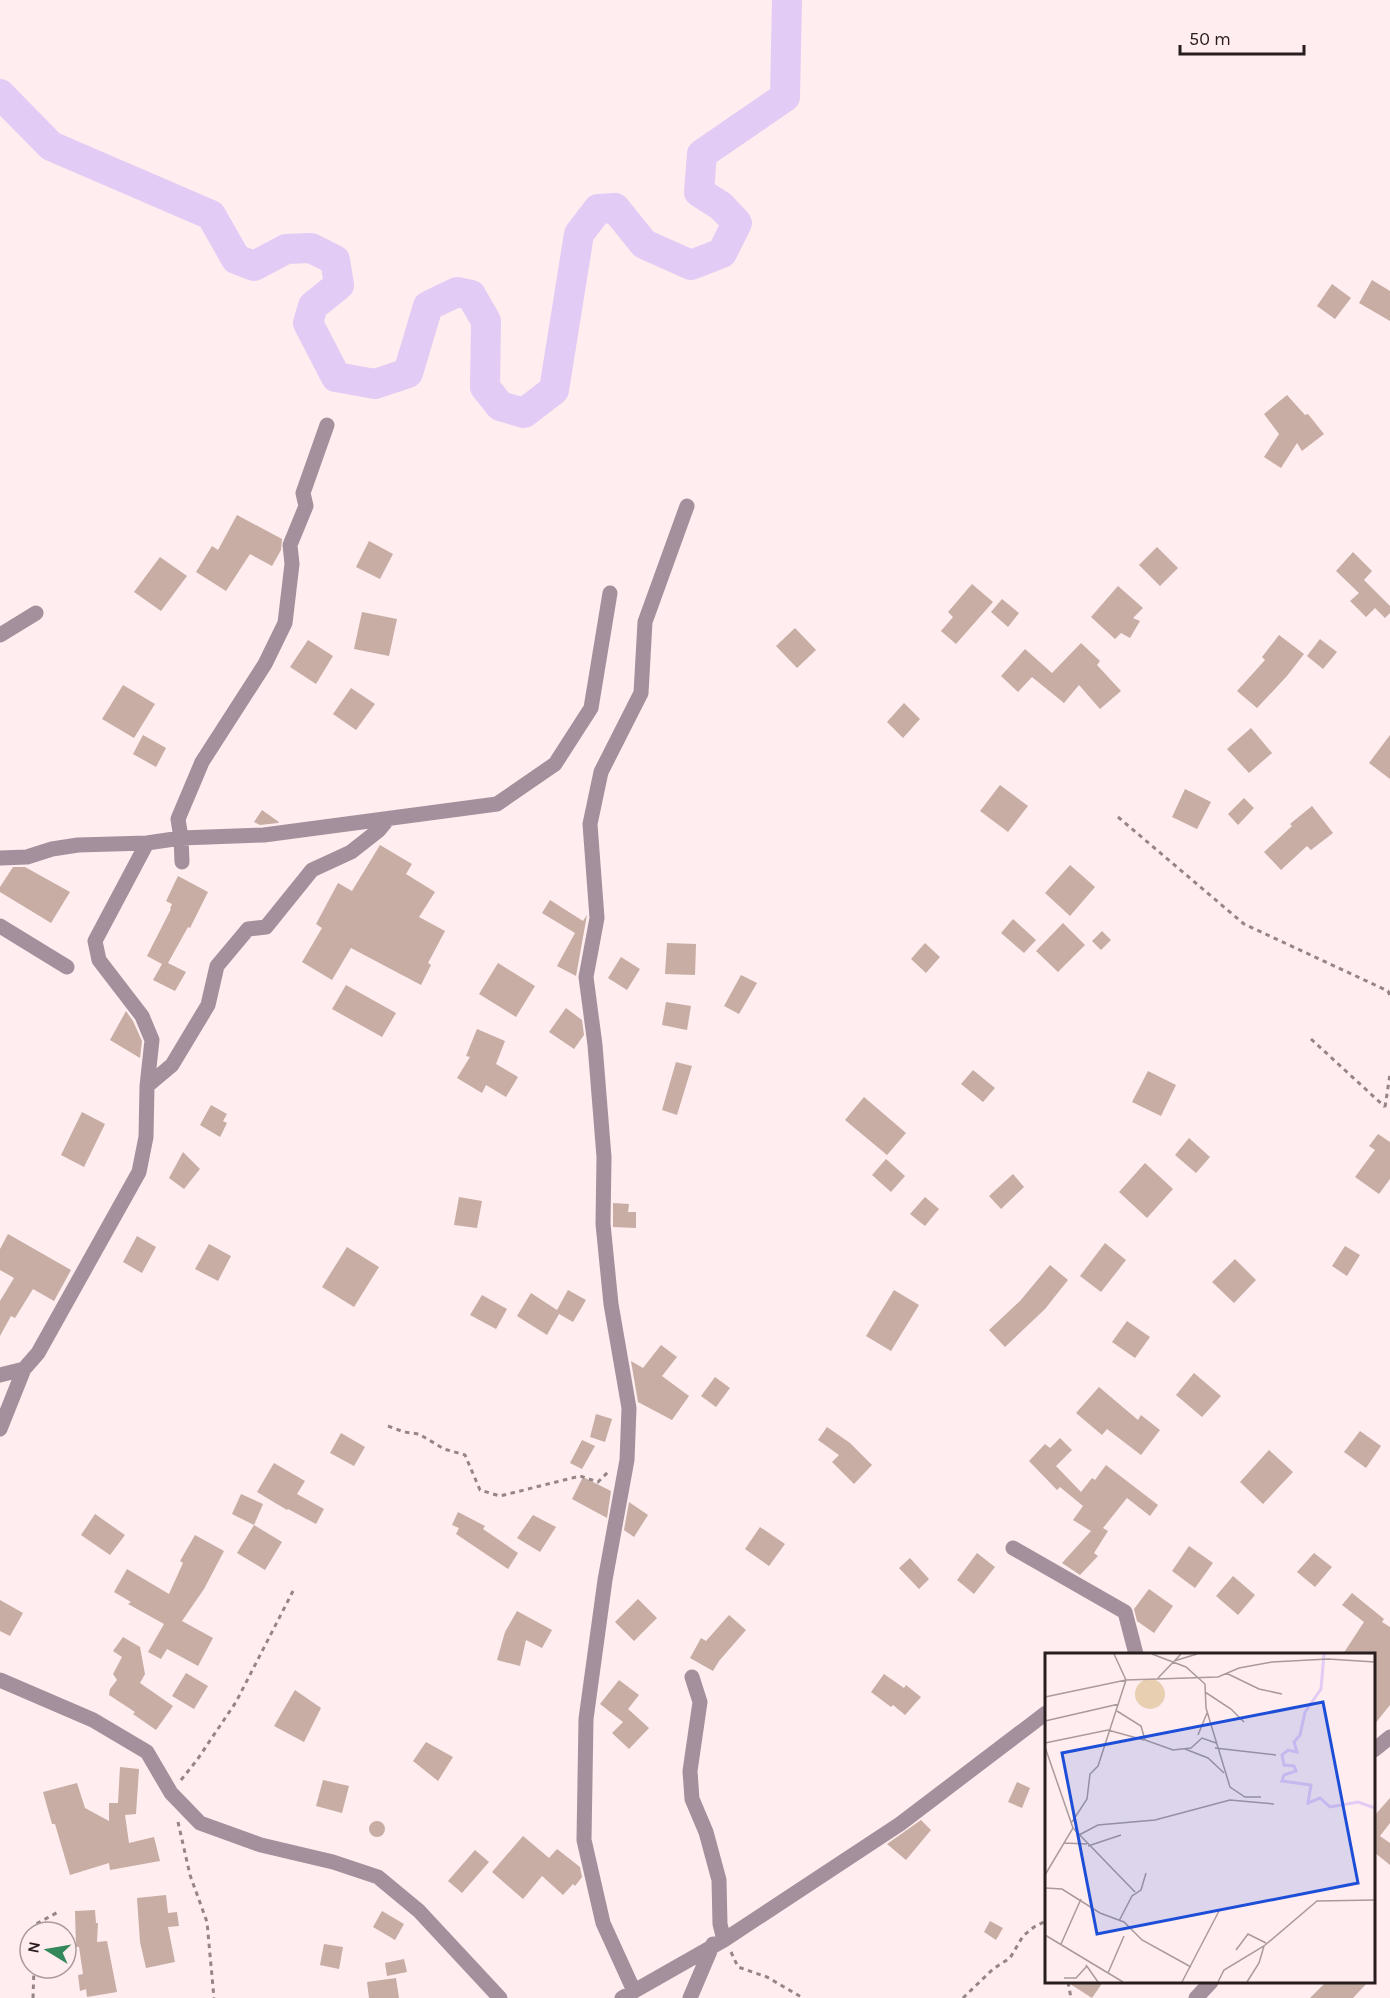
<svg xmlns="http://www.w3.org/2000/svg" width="1390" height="1998" viewBox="0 0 1390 1998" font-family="Karla,sans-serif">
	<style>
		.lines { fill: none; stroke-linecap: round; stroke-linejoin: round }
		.river { stroke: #e2cbf4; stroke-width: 30 }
		.building { fill: #c7ada4 }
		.path { stroke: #948687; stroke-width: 3; stroke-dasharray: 4.5 4.5; stroke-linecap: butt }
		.street { stroke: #a3909c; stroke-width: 15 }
		.inset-river { fill: none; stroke: #e2cbf4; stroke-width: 3 }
		.inset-road { fill: none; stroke: #a99a9c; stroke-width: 1.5 }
		.view { fill: #1d4ed8; fill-opacity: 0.15; stroke: #1d4ed8; stroke-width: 3 }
		.inset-edge { fill: none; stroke: #281e1f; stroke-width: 3 }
	</style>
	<rect width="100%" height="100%" fill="#ffedef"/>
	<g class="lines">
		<path class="river" d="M0 94 51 146 211 215 236 259 254 266 286 249 311 248 335 260 339 285 313 306 308 323 336 377 375 384 408 373 428 306 457 292 471 295 486 321 485 387 500 406 524 413 554 390 579 234 598 209 615 208 644 244 691 265 722 253 737 223 721 206 699 192 702 154 785 97 787 0"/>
	</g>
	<path class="building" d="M1372 280 1390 291V321L1359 303Z
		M1332 284 1351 298 1335 319 1317 306Z
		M1287 395 1305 415 1308 414 1324 434 1302 451 1297 443 1281 468 1264 457 1279 434 1264 414Z
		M237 515 282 539 281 550 272 566 250 554 226 591 196 572 212 546 218 550Z
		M369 541 393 554 380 579 356 567Z
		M1157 547 1178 568 1160 586 1139 565Z
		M1353 552 1372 571 1364 580 1390 606V613L1385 618 1375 608 1366 617 1350 601 1359 593 1336 571Z
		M160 557 187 576 161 611 134 592Z
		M972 584 993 602 956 644 941 631 953 617 948 612Z
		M1118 586 1143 608 1133 618 1140 621 1130 638 1121 633 1115 639 1091 617Z
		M1002 599 1019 613 1008 627 991 612Z
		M362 612 397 619 389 656 354 649Z
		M795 628 816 650 797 668 776 646Z
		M1279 635 1304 654 1287 676 1257 708 1237 691 1265 660 1262 657Z
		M1320 639 1337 652 1323 669 1307 656Z
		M308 640 333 656 316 684 290 667Z
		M1081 643 1100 661 1097 665 1121 691 1100 709 1079 685 1064 703 1032 677 1018 692 1001 676 1025 649 1052 673Z
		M123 685 155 704 134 738 102 719Z
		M351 688 375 704 356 730 333 714Z
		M904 703 920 719 903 738 887 722Z
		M1251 728 1272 753 1249 773 1227 749Z
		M143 735 166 748 156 767 133 754Z
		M1390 735V779L1369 763Z
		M1000 785 1028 806 1008 832 980 811Z
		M1185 789 1211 802 1197 829 1172 817Z
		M1244 798 1254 808 1238 825 1228 814Z
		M1312 806 1333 833 1311 850 1307 846 1281 870 1264 852 1292 826 1290 824Z
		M262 810 279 822 278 823 260 825 254 822Z
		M380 845 412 864 406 874 435 892 419 917 445 931 428 963 431 965 421 985 351 948 332 980 302 962 322 928 316 924 338 883 352 891Z
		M1070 865 1095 887 1070 916 1045 893Z
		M13 867H25L70 892 51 923 0 892V887Z
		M178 876 208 892 190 928 188 927 168 963 186 972 175 991 153 980 162 964 147 956 171 909H170L172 904 166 901Z
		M550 900 583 921 587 915 576 976 557 966 575 933 542 913Z
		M1013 919 1036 940 1024 953 1001 933Z
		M1063 923 1085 945 1058 972 1036 951Z
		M1102 931 1111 940 1101 950 1092 941Z
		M667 943 696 944 695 975 665 974Z
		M925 943 940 957 926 973 911 959Z
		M621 957 640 969 627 990 608 978Z
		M498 963 535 986 516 1017 479 994Z
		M741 975 757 983 739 1014 724 1006Z
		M346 985 396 1013 382 1037 332 1009Z
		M666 1002 691 1006 687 1030 662 1025Z
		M566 1008 582 1020 584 1035 574 1049 549 1032Z
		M126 1011 133 1021 142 1041 140 1058 110 1040Z
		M477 1029 505 1041 496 1064 518 1077 506 1097 486 1085 482 1093 457 1078 470 1057 466 1056Z
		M676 1062 692 1066 677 1115 662 1110Z
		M973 1070 995 1088 983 1102 961 1084Z
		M1148 1071 1176 1085 1161 1116 1132 1102Z
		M864 1097 906 1133 887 1155 845 1120Z
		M211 1105 227 1114 223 1121 227 1123 220 1137 200 1125Z
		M82 1112 105 1124 84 1167 61 1155Z
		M1378 1134 1390 1142V1179L1379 1194 1355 1177 1375 1150 1369 1146Z
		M1189 1138 1210 1157 1196 1173 1175 1155Z
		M183 1152 200 1169 184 1189 169 1178Z
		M886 1159 905 1176 891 1192 872 1175Z
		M1145 1163 1173 1189 1147 1218 1119 1192Z
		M1013 1174 1024 1187 1001 1209 989 1196Z
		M459 1197 482 1201 477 1228 454 1225Z
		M925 1197 939 1209 925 1226 910 1214Z
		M613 1203 629 1204 628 1212H636V1228L613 1227Z
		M8 1234 71 1270 54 1301 33 1289 15 1318 11 1316 0 1336V1301L14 1278 0 1270V1249Z
		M137 1236 156 1247 142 1273 123 1262Z
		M1105 1243 1126 1260 1101 1292 1080 1276Z
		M209 1244 231 1256 218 1281 195 1269Z
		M1345 1246 1360 1255 1347 1276 1332 1266Z
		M347 1247 379 1267 354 1307 322 1287Z
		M1235 1259 1256 1280 1234 1303 1212 1282Z
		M1050 1265 1068 1280 1045 1309 1005 1347 989 1330 1020 1301Z
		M568 1290 586 1300 573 1322 559 1314 547 1335 517 1316 531 1293 557 1310Z
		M894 1290 919 1305 891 1351 866 1336Z
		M482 1295 507 1309 496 1329 470 1315Z
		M1127 1321 1150 1337 1135 1358 1112 1342Z
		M661 1345 677 1357 662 1376 689 1396 672 1420 638 1402 631 1361 643 1368Z
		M1194 1373 1221 1396 1202 1417 1176 1395Z
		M715 1377 730 1388 716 1407 701 1396Z
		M1099 1387 1138 1420 1141 1415 1160 1430 1141 1455 1107 1429 1102 1435 1076 1413Z
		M596 1414 612 1419 605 1442 590 1437Z
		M827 1427 850 1443 872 1465 854 1484 832 1462 839 1455 818 1440Z
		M1360 1431 1381 1446 1366 1468 1344 1452Z
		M341 1433 365 1447 354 1466 330 1453Z
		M1060 1438 1072 1450 1056 1466 1081 1492 1092 1478 1095 1480 1106 1465 1158 1505 1150 1516 1127 1498 1103 1528 1108 1531 1094 1553 1098 1556 1080 1575 1062 1563 1091 1531 1073 1520 1083 1506 1060 1487 1057 1490 1029 1461 1045 1444 1050 1448Z
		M582 1440 595 1446 582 1469 570 1463Z
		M1269 1450 1293 1472 1263 1504 1240 1482Z
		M274 1463 305 1481 297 1494 324 1509 316 1524 288 1509 287 1510 257 1492Z
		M583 1477 611 1491 607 1518 572 1499Z
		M241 1494 263 1504 254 1525 232 1514Z
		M629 1502 648 1515 634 1537 624 1530Z
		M458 1512 485 1526 483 1529 518 1553 508 1569 456 1534 459 1528 452 1525Z
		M95 1514 125 1535 110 1555 81 1535Z
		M533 1515 556 1527 540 1552 517 1538Z
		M254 1525 282 1542 265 1570 237 1553Z
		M760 1527 785 1544 769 1566 745 1549Z
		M195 1535 224 1551 204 1589 182 1621 213 1638 198 1666 167 1649 161 1659 148 1652 164 1624 128 1604 131 1602 114 1592 127 1569 169 1594 183 1563 180 1561Z
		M1189 1546 1213 1563 1195 1588 1172 1571Z
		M977 1553 995 1567 974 1594 957 1580Z
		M1314 1553 1332 1567 1315 1587 1297 1572Z
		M910 1558 929 1579 919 1589 899 1568Z
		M1233 1576 1255 1595 1238 1615 1216 1596Z
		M1149 1589 1173 1606 1154 1633 1137 1621 1134 1609Z
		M1352 1593 1384 1619 1382 1622 1390 1627V1705L1374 1725V1654H1343L1364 1622 1342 1605Z
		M638 1599 657 1618 634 1641 615 1622Z
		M0 1600 23 1613 10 1636 0 1631Z
		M517 1611 552 1630 542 1648 526 1640 520 1666 497 1660 505 1632Z
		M729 1615 746 1630 719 1661 713 1671 690 1658 701 1638 706 1641Z
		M123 1637 140 1647 145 1674 140 1683 173 1706 156 1730 133 1714 135 1712 109 1695 110 1689 117 1680 113 1674 122 1657 113 1651Z
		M186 1673 208 1686 194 1709 172 1696Z
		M884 1674 904 1688 906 1685 921 1697 905 1715 893 1705 891 1707 871 1692Z
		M619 1680 639 1695 628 1709 649 1728 629 1749 612 1733 623 1722 600 1704Z
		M295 1690 321 1708 304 1742 274 1726Z
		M426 1742 453 1757 438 1781 413 1761Z
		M120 1767 139 1769 136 1814 125 1815 129 1843 154 1837 160 1861 110 1870 109 1863 70 1875 55 1824H52L43 1792 77 1783 85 1808 109 1821V1803H118Z
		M323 1780 349 1786 342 1813 316 1806Z
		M1017 1782 1030 1788 1022 1808 1008 1802Z
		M1390 1798V1823L1380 1836 1390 1843V1865L1374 1852V1816Z
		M921 1820 931 1830 906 1860 887 1844Z
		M369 1829a8 8 0 1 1 16 0a8 8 0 1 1-16 0Z
		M523 1836 549 1858 557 1849 580 1867 582 1877 575 1886 573 1884 563 1895 542 1876 523 1899 492 1872Z
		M475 1850 489 1862 462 1893 448 1881Z
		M166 1895 168 1913 177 1912 179 1926 168 1927 175 1962 146 1968 140 1942 137 1898Z
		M95 1910 96 1923H98L97 1942 107 1941 117 1992 87 1997 86 1989 80 1991 78 1975 83 1974 79 1947H76L75 1911Z
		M382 1911 404 1924 395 1940 373 1927Z
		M990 1921 1003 1928 996 1940 984 1932Z
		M324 1944 343 1947 339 1969 320 1965Z
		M404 1959 407 1972 387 1976 385 1963Z
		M396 1978 399 1998H369L367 1982Z
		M1067 1982H1103L1092 1998Z
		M1326 1982H1368L1353 1998H1310Z"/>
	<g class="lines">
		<path class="path" d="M1118 817 1244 924 1388 991 1390 996
			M1311 1039 1385 1107
			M1385 1107 1390 1074
			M388 1426 404 1432 419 1434 444 1449 465 1455 480 1490 500 1496 580 1476 598 1482 609 1471
			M181 1780 197 1760 236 1702 293 1591
			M178 1822 190 1875 207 1922 214 1998
			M34 1932 36 1924 60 1911
			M30 1942V1947
			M731 1952 738 1967 767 1977 803 1998
			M1068 1982 1071 1998
			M33 1998 34 1968
			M963 1998 993 1969 1010 1958 1023 1936 1034 1927 1046 1921"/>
		<path class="street" d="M0 635 36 613
			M0 858 27 857 52 849 78 845 147 843 181 838 264 835 497 804 555 764 591 708 610 593
			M182 862 181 838 178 819 202 762 265 664 285 623 292 564 290 545 306 506 303 493 327 425
			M0 926 67 967
			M147 1086 172 1065 208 1005 217 966 248 929 266 927 312 870 351 852 379 830 388 819
			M0 1375 24 1369 38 1353 139 1172 146 1137 147 1086 152 1040 142 1016 99 960 95 941 147 843
			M0 1429 24 1369
			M1013 1548 1125 1612 1136 1654
			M692 1677 700 1702 690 1771 692 1799 706 1832 719 1880 720 1924 724 1940
			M0 1680 93 1720 147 1752 171 1793 200 1823 261 1845 333 1862 378 1877 419 1911 500 1998
			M1374 1750 1390 1737
			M634 1991 603 1923 584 1840 586 1719 605 1580 627 1460 629 1408 611 1304 603 1224 604 1157 595 1045 586 977 597 918 590 824 601 772 641 693 645 622 687 506
			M622 1998 724 1940 900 1824 1046 1713
			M690 1998 713 1944
			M1196 1998 1211 1982"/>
	</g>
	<g transform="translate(1045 1653)">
		<rect width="330" height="330" fill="#ffedef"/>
		<path d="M90 41a15 15 0 1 1 30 0a15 15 0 1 1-30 0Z" fill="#e9cfb2"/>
		<path class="inset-river" d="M279 1 276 36 260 59 255 82 249 89 252 99 243 97 237 102 239 112 249 113 251 118 239 122 237 128 266 132 263 150 275 145 285 154 313 149 330 155"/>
		<path class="inset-road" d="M107 1 141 14 160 31 161 55 185 134 200 144H216M129 8 152 1M181 20 214 36 237 41M113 25 136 1M160 39 186 56 199 69M0 44 81 27 173 24 194 15 227 9 283 6 330 9M72 58 96 73 100 87 128 97 146 95 157 85 171 90M0 68 74 51M153 82 162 60M0 90 63 77 99 87M0 94 28 175 0 222M170 95 231 102M140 96 163 105 179 120M27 169 42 146 45 121 53 113 81 27 69 1M28 175 90 239M34 182 53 172 110 167 185 147 229 151M19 190 42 191M43 193 76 182M0 235 17 236 55 260 79 269 97 287 146 314M74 268 87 243 96 237 101 220M0 282 78 329M16 291 36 246M191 297 203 281 221 290M41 312 53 329M63 320 79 283M19 325H31L42 313M137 329 174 258M173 329 179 317 219 293 272 248 330 247M202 329 214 310 219 293"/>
		<path class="view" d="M278 49 313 230 52 281 17 100Z"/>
		<rect width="330" height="330" class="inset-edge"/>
	</g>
	<g transform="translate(48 1950) rotate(281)"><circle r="28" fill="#ffedef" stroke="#a99a9c" stroke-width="1.5"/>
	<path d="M0-4.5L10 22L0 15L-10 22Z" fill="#33885b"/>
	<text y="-9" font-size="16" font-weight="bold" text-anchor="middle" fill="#281e1f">N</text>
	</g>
	<path d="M1180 45v9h124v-9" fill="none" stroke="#281e1f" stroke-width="3"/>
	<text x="1189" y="45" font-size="18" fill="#281e1f" stroke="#ffedef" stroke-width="4.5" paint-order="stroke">50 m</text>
</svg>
